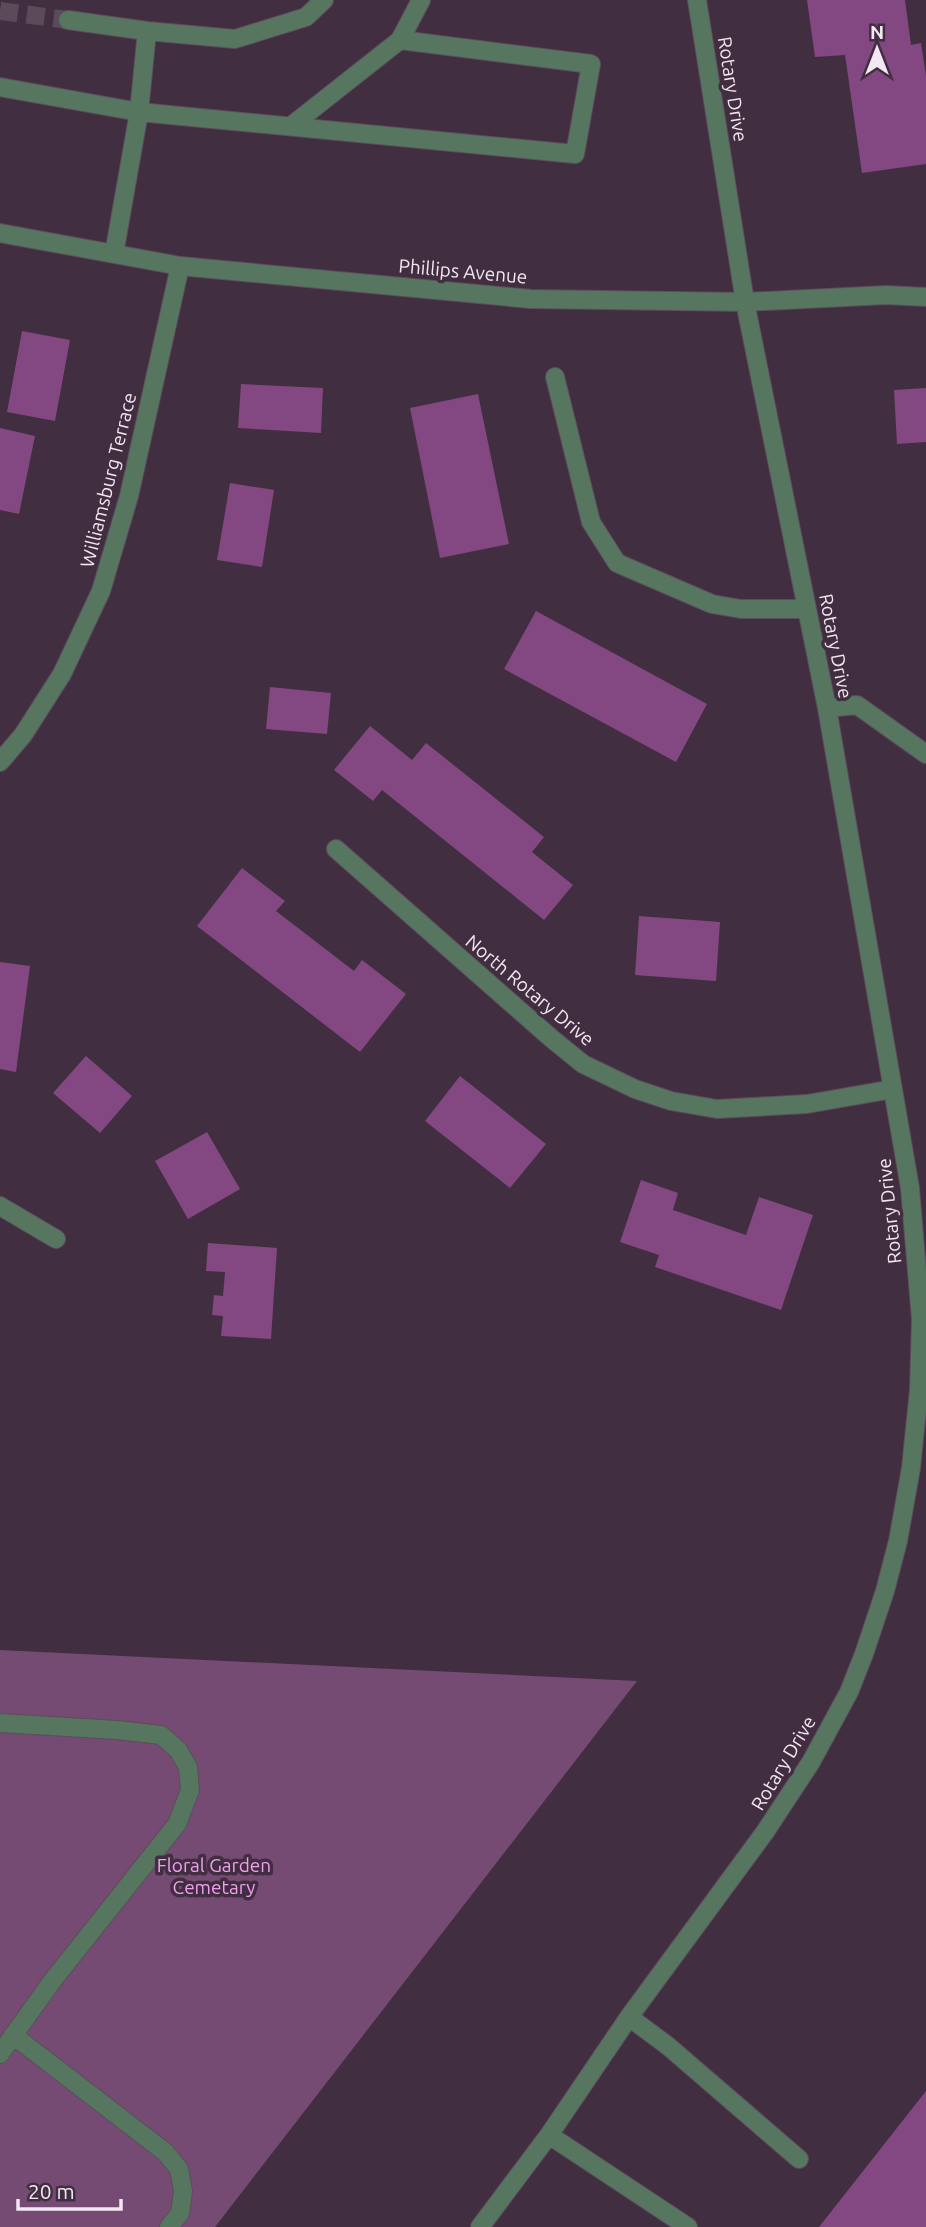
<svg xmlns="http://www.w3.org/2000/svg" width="926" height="2227" viewBox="0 0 926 2227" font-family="Ubuntu,sans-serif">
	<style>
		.green { fill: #754b73 }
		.building { fill: #834881 }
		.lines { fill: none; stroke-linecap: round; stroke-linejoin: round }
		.minor-tunnel { stroke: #5c4a5b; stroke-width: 18; stroke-dasharray: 18 9; stroke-linecap: butt }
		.minor-casing { stroke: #5d4c5c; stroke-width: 20 }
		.minor { stroke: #567660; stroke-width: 18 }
		.labels { text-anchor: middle; stroke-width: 7; stroke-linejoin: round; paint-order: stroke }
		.street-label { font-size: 19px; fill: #f3e7f2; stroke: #412e40 }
		.park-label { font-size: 19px; fill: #f39fef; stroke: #412e40 }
	</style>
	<rect width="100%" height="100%" fill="#412e40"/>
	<path class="green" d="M0 1650 637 1681 215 2227H0Z"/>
	<path class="building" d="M807 0H905L911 45 921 43 926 76V164L862 173 845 55 815 57Z
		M22 331 70 340 55 421 7 412Z
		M241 384 323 388 321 433 238 428Z
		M926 388V442L897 444 894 390Z
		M478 394 509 544 440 558 410 408Z
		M0 428 35 436 19 514 0 510Z
		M230 483 274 490 262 567 217 560Z
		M536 611 707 704 676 762 504 669Z
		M270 687 331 693 327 734 266 729Z
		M370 726 412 760 426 743 544 837 532 852 573 885 544 920 382 790 373 801 334 770Z
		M242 868 285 901 276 911 354 971 362 960 406 994 360 1052 197 926Z
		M639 916 720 922 716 981 635 975Z
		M0 962 30 966 16 1072 0 1069Z
		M86 1056 132 1096 100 1133 53 1093Z
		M460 1076 546 1144 510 1188 425 1121Z
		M207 1132 240 1189 188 1219 155 1161Z
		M641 1180 678 1193 673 1210 746 1235 759 1197 813 1215 781 1310 655 1267 659 1255 620 1242Z
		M208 1243 277 1248 271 1339 221 1336 223 1316 212 1315 214 1295 223 1296 225 1272 206 1271Z
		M926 2091V2227H819Z"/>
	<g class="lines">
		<path class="minor-tunnel" d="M0 11 68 20"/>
		<g class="minor-casing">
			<path id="minor" d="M68 20 147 31 235 39 306 17 324 0
				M0 87 139 112 575 154 591 64 400 40 421 0
				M291 126 400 40
				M0 233 180 266 531 299 745 302 886 295 926 297
				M114 254 139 112 147 31
				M555 377 591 522 617 563 712 604 741 609H807
				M827 708 857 705 926 754
				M0 762 23 735 62 674 101 591 129 496 180 266
				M336 849 551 1038 583 1064 635 1089 671 1101 717 1109 807 1104 893 1089
				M0 1206 56 1239
				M0 1723 117 1730 161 1735 178 1750 188 1767 190 1790 177 1824 53 1980 0 2054
				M629 2017 668 2046 799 2159
				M13 2035 165 2152 179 2169 183 2191 180 2213 169 2227
				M549 2135 688 2227
				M480 2227 549 2135 629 2017 765 1832 811 1762 849 1692 864 1654 885 1591 898 1541 911 1468 919 1390 921 1319 910 1188 827 708 745 302 697 0"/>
		</g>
		<use href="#minor" class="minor"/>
	</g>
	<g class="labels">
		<g class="street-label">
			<text transform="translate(733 89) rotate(81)" y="7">Rotary Drive</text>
			<text transform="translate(463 271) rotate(5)" y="7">Phillips Avenue</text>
			<text transform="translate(108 480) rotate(-76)" y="7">Williamsburg Terrace</text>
			<text transform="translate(836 646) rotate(79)" y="7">Rotary Drive</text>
			<text transform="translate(530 990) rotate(40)" y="7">North Rotary Drive</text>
			<text transform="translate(889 1211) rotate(-96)" y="7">Rotary Drive</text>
			<text transform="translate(783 1763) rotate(-59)" y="7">Rotary Drive</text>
		</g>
		<g class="park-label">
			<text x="214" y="1872">Floral Garden<tspan x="214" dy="22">Cemetary</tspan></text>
		</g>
	</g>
	<g transform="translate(877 49)" stroke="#412e40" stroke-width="5" paint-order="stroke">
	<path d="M0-5L12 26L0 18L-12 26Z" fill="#f3e7f2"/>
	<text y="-10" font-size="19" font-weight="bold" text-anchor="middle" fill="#f3e7f2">N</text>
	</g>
	<path d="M18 2199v10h103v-10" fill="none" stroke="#f3e7f2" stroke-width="3.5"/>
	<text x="28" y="2199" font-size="21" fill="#f3e7f2" stroke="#412e40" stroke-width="5" paint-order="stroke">20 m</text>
</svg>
